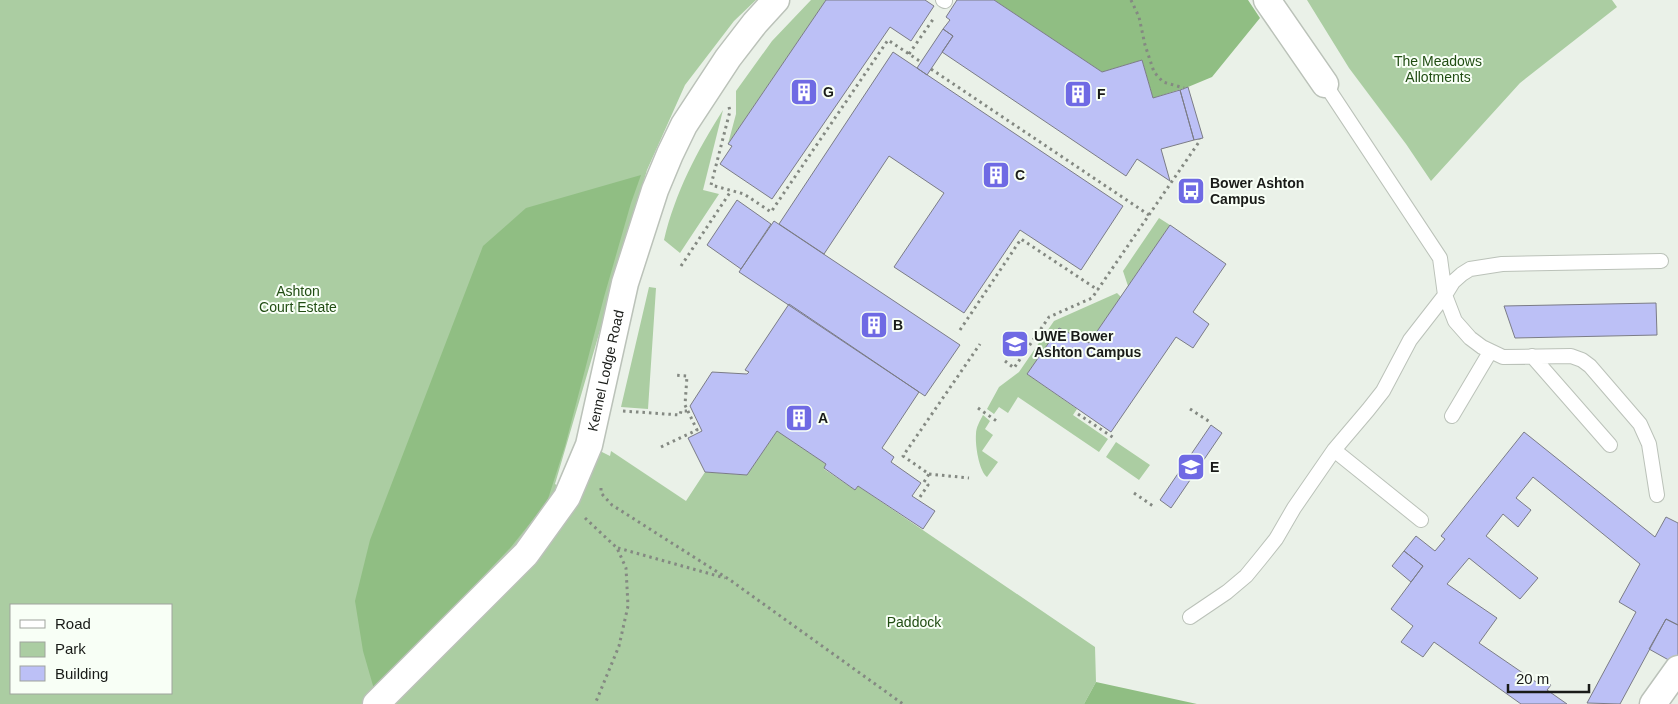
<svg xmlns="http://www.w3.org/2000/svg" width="1678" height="704" viewBox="0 0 1678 704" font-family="Helvetica,sans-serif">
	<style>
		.green { fill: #abcda2; fill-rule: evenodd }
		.forest { fill: #90be83 }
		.building { fill: #bcc0f6; stroke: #7b7c86 }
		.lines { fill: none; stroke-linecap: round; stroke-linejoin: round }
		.service-casing { stroke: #bbc2b9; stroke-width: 16 }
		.minor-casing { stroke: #bbc2b9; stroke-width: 29 }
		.path { stroke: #848982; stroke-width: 3; stroke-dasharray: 2.5 4; stroke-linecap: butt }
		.service { stroke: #fff; stroke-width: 14 }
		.minor { stroke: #fff; stroke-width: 26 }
		.labels { text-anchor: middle; stroke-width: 4; stroke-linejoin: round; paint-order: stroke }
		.park-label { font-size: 14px; fill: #214d13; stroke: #f8fff6 }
		.poi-label { font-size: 14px; font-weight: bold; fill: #191b18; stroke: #f8fff6; text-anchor: start }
		.street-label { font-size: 14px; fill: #191b18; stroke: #f8fff6 }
	</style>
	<rect width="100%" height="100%" fill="#eaf1e8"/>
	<path class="green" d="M0 0H756L734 21 685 85 647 170 555 484 579 500 598 450 610 456 611 451 686 501 705 472 747 475 777 431 826 464 824 469 855 490 858 486 1095 647 1096 682 1084 704H0ZM11 605H171V693H11Z
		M811 0H826L728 144 736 114V91L772 41Z
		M1307 0H1612L1617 7 1520 83 1431 181 1406 144 1349 68Z
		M723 110 703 190 719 194 680 253 664 240C675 193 697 151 723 110Z
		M1159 218 1170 225 1128 286 1123 271Z
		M649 287 656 288 648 409 621 407Z
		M1117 293 1121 297 1089 343 1059 328 1027 374 1077 409 1073 415 1108 439 1099 452 1018 397 1008 413 999 407 994 414 987 409 999 387 1019 372 1054 321Z
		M983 415 990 421 985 429 993 435 982 451 998 462 987 477C979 471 975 445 976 434 976 427 980 421 983 415Z
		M1116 442 1150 465 1139 480 1106 457Z"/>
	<path class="forest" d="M994 0H1248L1260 18 1212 77 1188 87 1153 98 1142 60 1102 72Z
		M641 175 631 203 604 297 565 446 547 502 511 547 402 662 374 689 363 651 355 601 370 540 483 246 526 208Z
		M1096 682 1197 704H1084Z"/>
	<path class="building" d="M826 0H925L934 6 911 41 890 27 772 199 720 164 732 146 728 144Z
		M957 0H994L1102 72 1142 60 1153 98 1180 90 1194 140 1161 149 1170 181 1137 159 1126 176 942 52 953 36 943 29 950 20 946 17Z
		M943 29 953 36 927 75 917 68Z
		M893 52 1123 206 1081 270 1020 230 964 313 894 267 944 193 889 156 824 254 779 224Z
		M1188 87 1203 138 1194 140 1180 90Z
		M737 200 771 224 741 269 707 245Z
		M774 221 960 345 925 396 739 272Z
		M1170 225 1226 264 1193 312 1209 324 1193 348 1176 337 1111 432 1027 374 1059 328 1089 343Z
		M1656 303 1657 335 1515 338 1504 306Z
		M789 304 919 392 882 448 894 457 891 462 921 483 912 496 935 511 923 529 858 486 855 490 824 468 826 464 777 431 747 475 705 472 688 438 702 431 690 406 712 372 747 374 749 372 745 370Z
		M1211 425 1222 433 1171 508 1160 500Z
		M1524 432 1655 537 1666 517 1678 523V625L1666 619 1620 704 1587 703 1636 612 1619 602 1640 564 1533 477 1516 498 1531 510 1518 527 1503 514 1486 536 1538 578 1520 599 1469 558 1447 584 1497 618 1479 643 1536 682 1540 677 1551 685 1547 690 1567 704H1521L1434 642 1423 657 1401 642 1413 626 1391 609 1423 566 1404 551 1416 536 1435 551 1445 539 1441 536Z
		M1404 551 1423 566 1411 582 1392 566Z
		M1666 619 1678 625V656L1674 663 1649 649Z"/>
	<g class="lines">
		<g class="service-casing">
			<path id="service" d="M943 0 945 1
				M1325 84 1440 258 1445 295 1455 321 1470 338 1482 347 1503 357 1571 356 1582 360 1590 366 1640 424 1649 444 1657 495
				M1532 356 1610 445
				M1452 416 1490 352
				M1334 450 1421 520
				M1190 617 1227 592 1246 576 1260 559 1276 539 1294 508 1334 450 1368 410 1383 391 1410 340 1445 295 1453 282 1462 274 1470 269 1502 264 1661 261"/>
		</g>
		<g class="minor-casing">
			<g id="minor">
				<path d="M1267 0 1325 84"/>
				<path id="s1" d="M376 704 526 554 567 497 589 445 625 283 655 190 670 154 684 125 728 58 755 23 776 0"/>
				<path d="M1653 704 1678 669"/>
			</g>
		</g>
		<path class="path" d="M1131 0 1139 17 1145 45 1154 72 1163 82 1184 88
			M909 54 934 18
			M931 69 1149 215
			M729 107 730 111 711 185 744 194 771 212 888 40 921 62
			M681 266 731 191
			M960 330 1021 239 1098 290
			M1005 361 1014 368 1049 317 1092 298 1199 142V139
			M978 408 998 422
			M1190 409 1210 422
			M623 411 680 415 681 411H687
			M1078 414 1114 438
			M661 447 697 430 685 405 687 376 674 375
			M929 474 969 478
			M601 488V493L612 505 730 580 903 704
			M1134 493 1153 506
			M920 497 928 485 924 482 929 474 903 456 980 344
			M585 518 617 548 626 568 628 606 619 646 595 704
			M618 548 725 578"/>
		<use href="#service" class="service"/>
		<use href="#minor" class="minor"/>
	</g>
	<defs>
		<g id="building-square" transform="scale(1.4375)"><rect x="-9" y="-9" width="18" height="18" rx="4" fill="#6f6ae4" stroke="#f8fff6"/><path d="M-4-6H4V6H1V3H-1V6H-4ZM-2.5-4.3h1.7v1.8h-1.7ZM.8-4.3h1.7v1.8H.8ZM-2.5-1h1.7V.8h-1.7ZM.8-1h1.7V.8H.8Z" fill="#fff"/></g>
		<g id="bus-square" transform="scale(1.4375)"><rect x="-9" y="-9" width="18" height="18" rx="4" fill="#6f6ae4" stroke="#f8fff6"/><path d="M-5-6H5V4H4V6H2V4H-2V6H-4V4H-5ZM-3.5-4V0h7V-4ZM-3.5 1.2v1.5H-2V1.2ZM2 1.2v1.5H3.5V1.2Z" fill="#fff"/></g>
		<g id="university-square" transform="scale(1.4375)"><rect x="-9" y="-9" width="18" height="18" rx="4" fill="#6f6ae4" stroke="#f8fff6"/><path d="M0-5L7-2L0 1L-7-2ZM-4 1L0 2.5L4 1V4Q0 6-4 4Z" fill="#fff"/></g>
	</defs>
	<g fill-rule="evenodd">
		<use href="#building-square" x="804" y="92"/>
		<use href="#building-square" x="1078" y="94"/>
		<use href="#building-square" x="996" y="175"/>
		<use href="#bus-square" x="1191" y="191"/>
		<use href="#building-square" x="874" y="325"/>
		<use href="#university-square" x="1015" y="344"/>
		<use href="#building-square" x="799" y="418"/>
		<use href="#university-square" x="1191" y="467"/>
	</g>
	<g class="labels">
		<g class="park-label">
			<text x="1438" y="66">The Meadows<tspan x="1438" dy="16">Allotments</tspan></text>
			<text x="298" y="296">Ashton<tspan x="298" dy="16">Court Estate</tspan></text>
			<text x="914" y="627">Paddock</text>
		</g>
		<g class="poi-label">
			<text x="823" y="97">G</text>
			<text x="1097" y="99">F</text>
			<text x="1015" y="180">C</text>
			<text x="1210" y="188">Bower Ashton<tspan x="1210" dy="16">Campus</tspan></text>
			<text x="893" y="330">B</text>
			<text x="1034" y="341">UWE Bower<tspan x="1034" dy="16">Ashton Campus</tspan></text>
			<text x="818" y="423">A</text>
			<text x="1210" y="472">E</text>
		</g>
		<g class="street-label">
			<text dy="5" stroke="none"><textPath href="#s1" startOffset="415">Kennel Lodge Road</textPath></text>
		</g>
	</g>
	<rect x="10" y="604" width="162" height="90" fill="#f8fff6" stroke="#9fa49d"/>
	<rect x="20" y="620" width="25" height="8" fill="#ffffff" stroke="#9fa49d"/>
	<text x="55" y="629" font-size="15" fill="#191b18">Road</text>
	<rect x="20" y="642" width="25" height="15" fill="#abcda2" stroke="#9fa49d"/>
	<text x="55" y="654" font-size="15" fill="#191b18">Park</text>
	<rect x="20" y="666" width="25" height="15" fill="#bcc0f6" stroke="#9fa49d"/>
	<text x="55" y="679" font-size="15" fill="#191b18">Building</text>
	<path d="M1508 684v8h81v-8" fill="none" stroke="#191b18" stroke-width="2.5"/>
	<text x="1516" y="684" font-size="15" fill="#191b18" stroke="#f8fff6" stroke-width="4" paint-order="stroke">20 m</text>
</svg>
